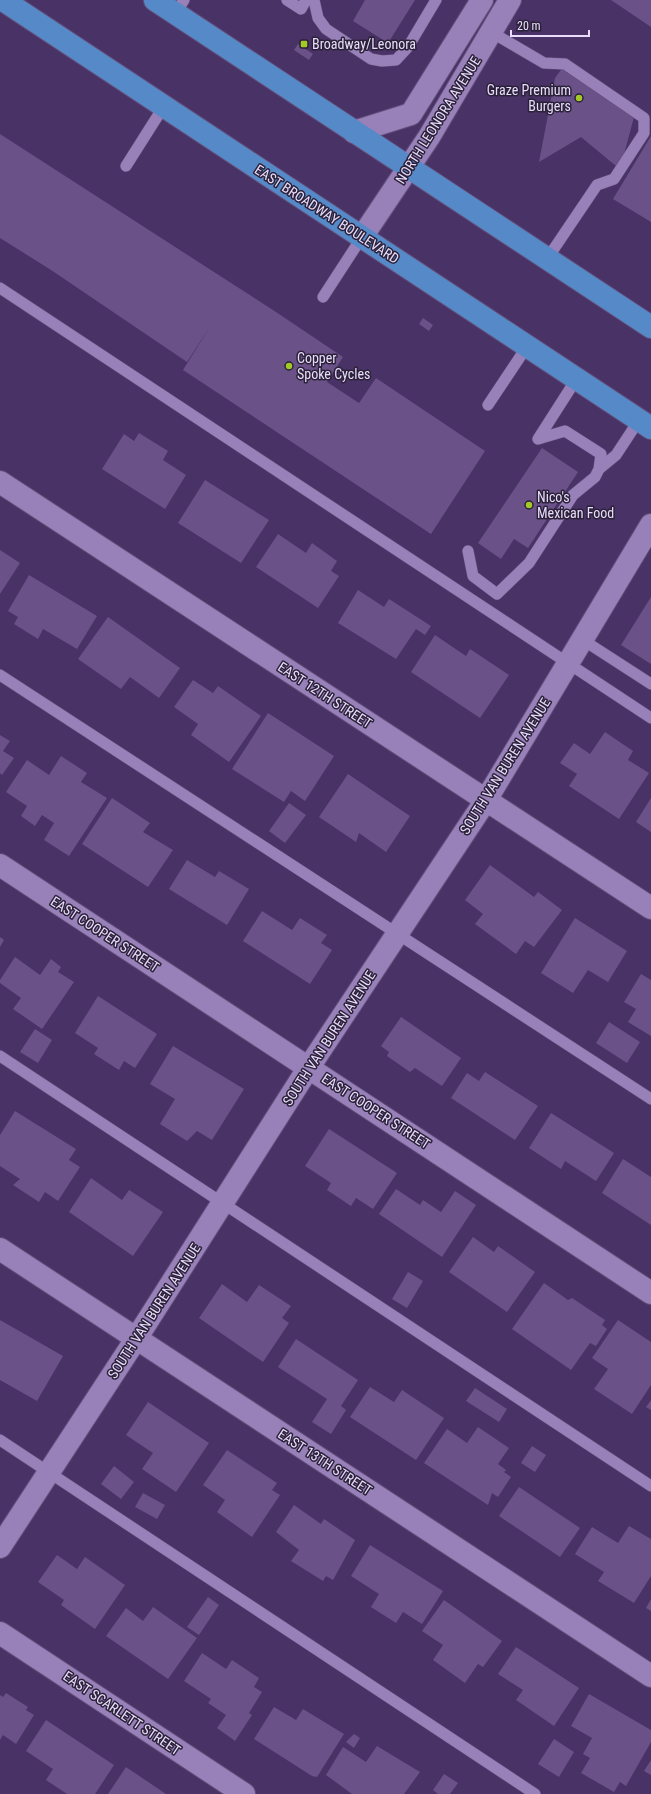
<svg xmlns="http://www.w3.org/2000/svg" width="651" height="1794" viewBox="0 0 651 1794" font-family="'Roboto Condensed',sans-serif">
	<style>
		.building { fill: #6a5288 }
		.lines { fill: none; stroke-linecap: round; stroke-linejoin: round }
		.service-casing { stroke: #644f7b; stroke-width: 12 }
		.minor-casing { stroke: #644f7b; stroke-width: 24 }
		.primary-casing { stroke: #644f7b; stroke-width: 24 }
		.service { stroke: #9880b9; stroke-width: 11 }
		.minor { stroke: #9880b9; stroke-width: 22 }
		.primary { stroke: #5589c8; stroke-width: 22 }
		.poi-dot { fill: #a2c928; stroke: #2b2138; stroke-width: 1.5 }
		.labels { text-anchor: middle; stroke-width: 3; stroke-linejoin: round; paint-order: stroke }
		.poi-label { font-size: 14px; fill: #e9ddfc; stroke: #2b2138; text-anchor: start }
		.street-label { font-size: 14px; fill: #e9ddfc; stroke: #2b2138 }
	</style>
	<rect width="100%" height="100%" fill="#493265"/>
	<path class="building" d="M365 0H415L388 43 353 21Z
		M611 0H651V27Z
		M298 44 313 54 309 60 294 50Z
		M563 67 634 117 623 158 616 166 581 137 539 162 555 78Z
		M0 134 276 312 343 357 327 382 359 403 376 378 485 451 431 534 183 370 211 325 187 362 51 270 0 238Z
		M651 136V222L613 199Z
		M423 318 433 325 429 331 419 324Z
		M139 433 168 451 163 460 186 475 165 509 102 469 124 434 134 441Z
		M542 448 578 472 528 548 514 539 501 559 478 543Z
		M205 480 269 520 241 563 178 523Z
		M278 534 306 553 312 543 337 561 331 571 339 576 318 608 256 567Z
		M0 550 20 563 0 594Z
		M29 575 97 616 77 649 43 629 38 639 14 624 18 617 8 611Z
		M358 590 384 607 389 599 431 626 425 635 416 629 396 659 338 623Z
		M651 597V664L621 645Z
		M108 617 180 668 159 698 130 677 121 689 78 659Z
		M435 635 466 656 470 649 509 675 480 718 411 672Z
		M193 680 213 693 218 686 261 716 229 762 191 735 198 724 174 707Z
		M268 713 334 756 305 801 291 791 284 802 232 769Z
		M605 732 633 751 628 760 649 773 619 819 569 786 577 774 560 763 574 743 590 754Z
		M0 735 10 741 3 751 14 758 2 775 0 773Z
		M61 756 87 773 81 782 107 798 69 856 44 840 54 823 42 815 35 826 21 816 27 806 6 792 27 760 49 775Z
		M348 774 410 816 386 852 359 833 356 842 319 817Z
		M112 798 150 823 143 832 173 850 148 887 82 844Z
		M651 798V832L636 822Z
		M289 803 306 815 285 843 269 831Z
		M187 860 215 877 219 871 249 889 227 925 169 889Z
		M490 865 534 897 538 892 562 910 534 947 525 941 516 954 475 924 483 914 465 900Z
		M262 911 292 930 300 918 327 935 321 943 332 950 310 984 243 941Z
		M575 918 627 951 608 982 588 970 573 993 541 973Z
		M0 937 4 940 0 947Z
		M15 957 40 975 51 959 61 967 58 972 74 982 42 1029 13 1009 21 998 0 983V980Z
		M641 974 651 980V1036L628 1022 636 1009 624 1002Z
		M98 996 157 1034 135 1068 124 1061 119 1070 94 1054 98 1048 75 1033Z
		M401 1017 461 1058 442 1086 415 1068 410 1072 387 1056 389 1052 381 1046Z
		M609 1022 640 1042 627 1063 596 1043Z
		M35 1029 52 1040 38 1063 20 1052Z
		M173 1046 244 1089 212 1140 197 1131 187 1141 160 1124 175 1099 150 1084Z
		M485 1072 538 1106 515 1140 451 1098 467 1073 479 1081Z
		M15 1111 76 1149 69 1160 80 1167 58 1201 45 1192 39 1202 13 1185 20 1179 0 1166V1135Z
		M551 1113 614 1153 596 1181 565 1161 561 1169 529 1148Z
		M329 1129 397 1173 373 1209 356 1198 351 1206 327 1190 331 1183 305 1166Z
		M623 1159 651 1177V1225L602 1193Z
		M91 1178 122 1200 129 1190 163 1212 133 1256 69 1212Z
		M396 1189 420 1205 423 1200 441 1212 455 1191 476 1205 442 1257 379 1214Z
		M473 1237 494 1252 498 1246 535 1272 507 1312 449 1272Z
		M408 1272 423 1281 407 1308 392 1299Z
		M544 1283 568 1300 572 1298 605 1320 602 1325 607 1329 596 1346 590 1343 571 1370 512 1329Z
		M222 1284 247 1302 259 1285 291 1306 282 1318 289 1323 263 1362 199 1318Z
		M0 1320 63 1356 37 1401 0 1380Z
		M618 1320 651 1342V1385L632 1414 594 1389 608 1369 592 1358Z
		M296 1339 358 1380 341 1406 346 1410 331 1434 312 1422 327 1399 278 1367Z
		M370 1387 394 1402 402 1390 444 1418 416 1460 350 1417Z
		M475 1388 507 1409 499 1422 466 1401Z
		M651 1400V1410L646 1407Z
		M148 1402 209 1443 176 1492 142 1469 153 1453 126 1435Z
		M478 1427 509 1448 498 1464 506 1470 504 1472 511 1477 498 1497 492 1493 488 1505 424 1463 447 1429 467 1443Z
		M532 1446 546 1455 535 1472 521 1463Z
		M227 1450 277 1483 272 1490 280 1495 252 1537 217 1512 225 1500 203 1485Z
		M114 1466 134 1482 121 1499 101 1484Z
		M519 1487 580 1528 560 1557 499 1516Z
		M143 1493 165 1505 157 1519 135 1507Z
		M294 1505 321 1524 324 1519 355 1540 333 1580 326 1576 323 1581 291 1561 299 1550 276 1532Z
		M629 1526 651 1539V1576L634 1603 598 1581 604 1572 575 1554 592 1527 618 1543Z
		M370 1545 443 1591 422 1624 403 1612 396 1623 371 1607 379 1594 351 1576Z
		M57 1555 77 1569 85 1557 125 1585 95 1629 61 1605 64 1600 38 1582Z
		M208 1597 219 1605 199 1635 187 1627Z
		M651 1599V1611L646 1608Z
		M444 1600 502 1641 483 1667 478 1664 465 1683 433 1660 443 1645 422 1631Z
		M153 1607 197 1638 168 1679 106 1636 126 1608 143 1621Z
		M516 1647 579 1688 554 1726 516 1700 523 1690 498 1674Z
		M202 1653 226 1669 232 1660 259 1678 254 1687 262 1692 249 1713 252 1715 235 1741 217 1728 226 1715 208 1703 211 1699 184 1681Z
		M6 1693 28 1707 26 1710 34 1715 16 1744 3 1735 0 1740V1695L3 1697Z
		M589 1694 651 1730V1742L626 1786 620 1782 614 1792 581 1773 590 1758 583 1754 592 1738 571 1726Z
		M274 1707 296 1720 303 1709 344 1734 317 1777 312 1776 254 1739Z
		M46 1720 114 1765 95 1794H67L46 1780 53 1769 26 1751Z
		M354 1734 360 1738 354 1748 346 1742Z
		M554 1739 574 1752 559 1777 538 1764Z
		M377 1746 420 1772 404 1794H352L326 1775 343 1747 366 1762Z
		M651 1760V1775L644 1771Z
		M126 1767 166 1794H108Z
		M444 1774 458 1783 450 1794H438L433 1790Z"/>
	<g class="lines">
		<g class="service-casing">
			<path id="service" d="M287 0 301 9 306 0
				M314 0 318 18 326 29 371 59 382 61 396 60 408 47 436 0
				M175 14 184 0
				M491 32 544 63 565 64 644 118V133L614 179 597 185 547 259
				M126 166 164 106
				M0 288 651 718
				M323 297 362 237
				M488 405 528 345
				M538 439 565 431 601 454 599 469
				M538 439 577 378
				M468 551 473 576 497 594 529 563 573 495 595 477 599 469 616 455 639 420
				M583 640 651 684
				M0 675 651 1099
				M0 1056 651 1486
				M0 1440 535 1794"/>
		</g>
		<g class="minor-casing">
			<path id="minor" d="M354 132 411 114 482 0
				M362 237 429 137 510 0
				M0 482 651 908
				M0 865 651 1293
				M0 1249 651 1676
				M0 1547 136 1339 309 1067 486 800 651 525
				M0 1633 244 1794"/>
		</g>
		<g class="primary-casing">
			<path id="primary" d="M3 0 651 428
				M155 0 651 327"/>
		</g>
		<use href="#service" class="service"/>
		<use href="#minor" class="minor"/>
		<use href="#primary" class="primary"/>
	</g>
	<g class="poi-dot">
		<rect x="300" y="40" width="8" height="8" rx="2"/>
		<circle cx="579" cy="98" r="4"/>
		<circle cx="289" cy="366" r="4"/>
		<circle cx="529" cy="505" r="4"/>
	</g>
	<g class="labels">
		<g class="poi-label">
			<text x="312" y="49">Broadway/Leonora</text>
			<text x="571" y="95" text-anchor="end">Graze Premium<tspan x="571" dy="16">Burgers</tspan></text>
			<text x="297" y="363">Copper<tspan x="297" dy="16">Spoke Cycles</tspan></text>
			<text x="537" y="502">Nico's<tspan x="537" dy="16">Mexican Food</tspan></text>
		</g>
		<g class="street-label">
			<text transform="translate(438 120) rotate(-58)" y="5">NORTH LEONORA AVENUE</text>
			<text transform="translate(327 214) rotate(33)" y="5">EAST BROADWAY BOULEVARD</text>
			<text transform="translate(325 695) rotate(33)" y="5">EAST 12TH STREET</text>
			<text transform="translate(505 766) rotate(-58)" y="5">SOUTH VAN BUREN AVENUE</text>
			<text transform="translate(105 934) rotate(33)" y="5">EAST COOPER STREET</text>
			<text transform="translate(329 1038) rotate(-57)" y="5">SOUTH VAN BUREN AVENUE</text>
			<text transform="translate(376 1111) rotate(33)" y="5">EAST COOPER STREET</text>
			<text transform="translate(154 1311) rotate(-57)" y="5">SOUTH VAN BUREN AVENUE</text>
			<text transform="translate(325 1462) rotate(33)" y="5">EAST 13TH STREET</text>
			<text transform="translate(122 1713) rotate(34)" y="5">EAST SCARLETT STREET</text>
		</g>
	</g>
	<path d="M511 30v6h78v-6" fill="none" stroke="#e9ddfc" stroke-width="2"/>
	<text x="517" y="30" font-size="12" fill="#e9ddfc" stroke="#2b2138" stroke-width="3" paint-order="stroke">20 m</text>
</svg>
